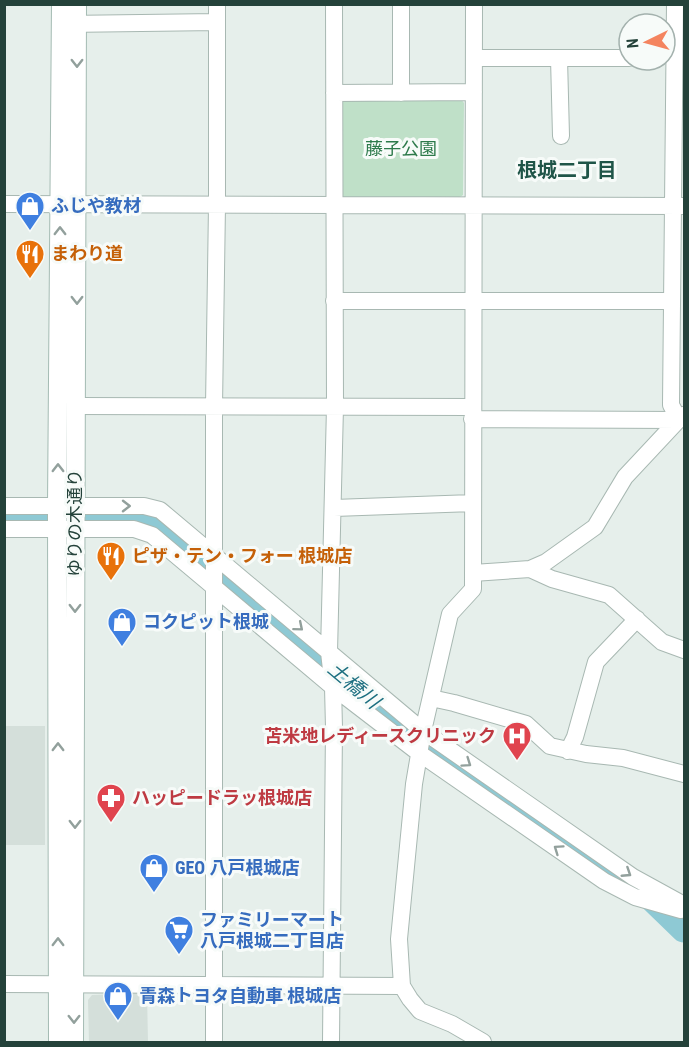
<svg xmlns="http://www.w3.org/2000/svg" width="689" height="1047" viewBox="0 0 689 1047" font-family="'Roboto Condensed','Noto Sans JP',sans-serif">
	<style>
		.built { fill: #d4dfda }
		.green { fill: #bfe0c8 }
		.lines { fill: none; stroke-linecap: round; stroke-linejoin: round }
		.river { stroke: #8ec9d4; stroke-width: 27 }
		.street-casing { stroke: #a8b8b2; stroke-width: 18 }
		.secondary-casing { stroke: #a4bbb3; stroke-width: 20 }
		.street { stroke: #fff; stroke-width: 16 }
		.secondary { stroke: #fff; stroke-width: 18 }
		.oneway { stroke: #92a09c }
		.labels { text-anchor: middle; stroke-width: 6; stroke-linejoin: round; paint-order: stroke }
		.park-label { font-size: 18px; fill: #2d7a4b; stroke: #f7fbf9 }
		.shop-label { font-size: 18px; font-weight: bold; fill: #366cbe; stroke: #f7fbf9; text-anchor: start }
		.food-label { font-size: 18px; font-weight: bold; fill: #c56008; stroke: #f7fbf9; text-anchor: start }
		.street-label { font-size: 18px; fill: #24423a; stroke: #f7fbf9 }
		.health-label { font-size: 18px; font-weight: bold; fill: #be3a42; stroke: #f7fbf9; text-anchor: end }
		.neighbourhood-label { font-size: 20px; font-weight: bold; fill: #1f5548; stroke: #f7fbf9 }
		.water-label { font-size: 20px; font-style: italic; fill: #1c6f80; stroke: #f7fbf9 }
	</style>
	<rect width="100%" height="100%" fill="#e6efeb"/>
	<path class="built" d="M4 726H45V845H5Z
		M147 993 148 1042H89L88 1000 92 995Z"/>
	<path class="green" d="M460 98 464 103 463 195 457 199H343L339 103 343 99Z"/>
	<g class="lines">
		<path class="river" d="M4 516 149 514 172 535 445 762 577 851 652 898 684 929"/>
		<g class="street-casing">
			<path id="street" d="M401 4V93
				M474 4 473 589 450 614 423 731 414 784 399 939 402 986 410 999 420 1011 452 1024 483 1042
				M65 24 217 22
				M474 58H629
				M559 58 561 136
				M334 93 474 92
				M4 204C231 205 458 204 684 206
				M334 301H671
				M76 406 472 407
				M472 419 679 420 671 405 675 4
				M4 506H144L160 510 423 731 633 877 684 905
				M334 508 473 503
				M4 529H134L152 535 333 687 419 753 604 881 635 897 681 910
				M530 569 552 579 609 595 662 642 684 650
				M473 573 530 569 546 562 595 527 625 477 683 415
				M431 698 454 703 526 724 550 746 586 754 623 758 684 774
				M568 751 575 737 596 662 637 619
				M4 984 402 986
				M214 1042V406L217 205V4
				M331 1042 334 728 333 687 329 652 335 407 334 4"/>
		</g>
		<g class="secondary-casing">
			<path id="secondary" d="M58 1042 57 506 61 4
				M74 1042 77 4"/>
		</g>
		<use href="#street" class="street"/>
		<use href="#secondary" class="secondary"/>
	</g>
	<defs><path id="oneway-chevron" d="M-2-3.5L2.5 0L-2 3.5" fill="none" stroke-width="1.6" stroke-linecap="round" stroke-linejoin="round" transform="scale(1.5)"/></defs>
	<g class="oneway">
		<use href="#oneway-chevron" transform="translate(77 63) rotate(90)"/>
		<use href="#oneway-chevron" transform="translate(60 231) rotate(-90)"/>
		<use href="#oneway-chevron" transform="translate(77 300) rotate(90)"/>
		<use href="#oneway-chevron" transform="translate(58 468) rotate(-90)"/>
		<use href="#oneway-chevron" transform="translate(126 506)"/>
		<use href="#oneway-chevron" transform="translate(75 608) rotate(90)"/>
		<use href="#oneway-chevron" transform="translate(299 627) rotate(40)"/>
		<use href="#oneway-chevron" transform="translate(58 747) rotate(-90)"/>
		<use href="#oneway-chevron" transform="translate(467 763) rotate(35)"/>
		<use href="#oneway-chevron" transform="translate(75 824) rotate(90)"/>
		<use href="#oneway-chevron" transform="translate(558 849) rotate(-145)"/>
		<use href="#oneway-chevron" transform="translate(627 873) rotate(33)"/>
		<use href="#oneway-chevron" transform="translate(58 942) rotate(-90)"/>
		<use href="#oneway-chevron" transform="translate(74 1019) rotate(90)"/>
	</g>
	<defs>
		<g id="shop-pin" transform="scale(1.5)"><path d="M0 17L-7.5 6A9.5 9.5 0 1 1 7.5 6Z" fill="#3f7fe0" stroke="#f7fbf9"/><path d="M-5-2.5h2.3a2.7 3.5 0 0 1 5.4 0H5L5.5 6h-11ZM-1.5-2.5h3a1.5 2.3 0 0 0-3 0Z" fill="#fff"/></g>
		<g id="restaurant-pin" transform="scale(1.5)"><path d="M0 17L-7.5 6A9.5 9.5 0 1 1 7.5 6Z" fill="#e8710a" stroke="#f7fbf9"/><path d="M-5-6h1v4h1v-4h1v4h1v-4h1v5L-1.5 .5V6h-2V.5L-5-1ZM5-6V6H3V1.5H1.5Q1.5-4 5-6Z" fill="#fff"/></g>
		<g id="hospital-pin" transform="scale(1.5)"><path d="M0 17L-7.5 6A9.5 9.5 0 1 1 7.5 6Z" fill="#e0444e" stroke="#f7fbf9"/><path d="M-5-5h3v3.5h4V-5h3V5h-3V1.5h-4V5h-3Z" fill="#fff"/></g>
		<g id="pharmacy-pin" transform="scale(1.5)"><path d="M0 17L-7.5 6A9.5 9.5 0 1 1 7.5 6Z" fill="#e0444e" stroke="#f7fbf9"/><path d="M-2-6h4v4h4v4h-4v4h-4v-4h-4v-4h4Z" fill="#fff"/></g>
		<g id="supermarket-pin" transform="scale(1.5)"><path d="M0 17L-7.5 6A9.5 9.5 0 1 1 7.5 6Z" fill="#3f7fe0" stroke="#f7fbf9"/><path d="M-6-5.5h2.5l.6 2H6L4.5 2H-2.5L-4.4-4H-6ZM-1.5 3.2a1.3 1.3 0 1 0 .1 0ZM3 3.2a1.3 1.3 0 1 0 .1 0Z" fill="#fff"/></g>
	</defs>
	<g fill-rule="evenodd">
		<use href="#shop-pin" x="30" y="206"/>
		<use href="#restaurant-pin" x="30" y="254"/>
		<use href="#restaurant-pin" x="111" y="556"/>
		<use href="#shop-pin" x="122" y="622"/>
		<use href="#hospital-pin" x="517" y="736"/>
		<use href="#pharmacy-pin" x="111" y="798"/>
		<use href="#shop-pin" x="154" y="868"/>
		<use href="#supermarket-pin" x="179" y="930"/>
		<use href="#shop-pin" x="118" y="996"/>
	</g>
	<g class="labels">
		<g class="park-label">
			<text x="401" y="155">藤子公園</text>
		</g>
		<g class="shop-label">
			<text x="51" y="212">ふじや教材</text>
			<text x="143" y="628">コクピット根城</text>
			<text x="175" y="874">GEO 八戸根城店</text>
			<text x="200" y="926">ファミリーマート<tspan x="200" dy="21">八戸根城二丁目店</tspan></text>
			<text x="139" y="1002">青森トヨタ自動車 根城店</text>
		</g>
		<g class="food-label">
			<text x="51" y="260">まわり道</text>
			<text x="132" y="562">ピザ・テン・フォー 根城店</text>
		</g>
		<g class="street-label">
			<text transform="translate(75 523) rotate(-90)" y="6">ゆりの木通り</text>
		</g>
		<g class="health-label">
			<text x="496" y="742">苫米地レディースクリニック</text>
			<text x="132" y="804" text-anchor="start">ハッピードラッ根城店</text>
		</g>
		<g class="neighbourhood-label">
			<text x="567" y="177">根城二丁目</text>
		</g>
		<g class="water-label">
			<text transform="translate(354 685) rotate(40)" y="7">土橋川</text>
		</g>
	</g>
	<rect width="689" height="1047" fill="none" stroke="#24423a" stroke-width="12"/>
	<g transform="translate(647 42) rotate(265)"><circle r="28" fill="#f7fbf9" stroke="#a3b1ad" stroke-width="1.5"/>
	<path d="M0-4.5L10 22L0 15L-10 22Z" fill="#f4845f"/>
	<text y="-9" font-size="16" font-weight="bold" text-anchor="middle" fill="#24423a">N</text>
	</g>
</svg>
